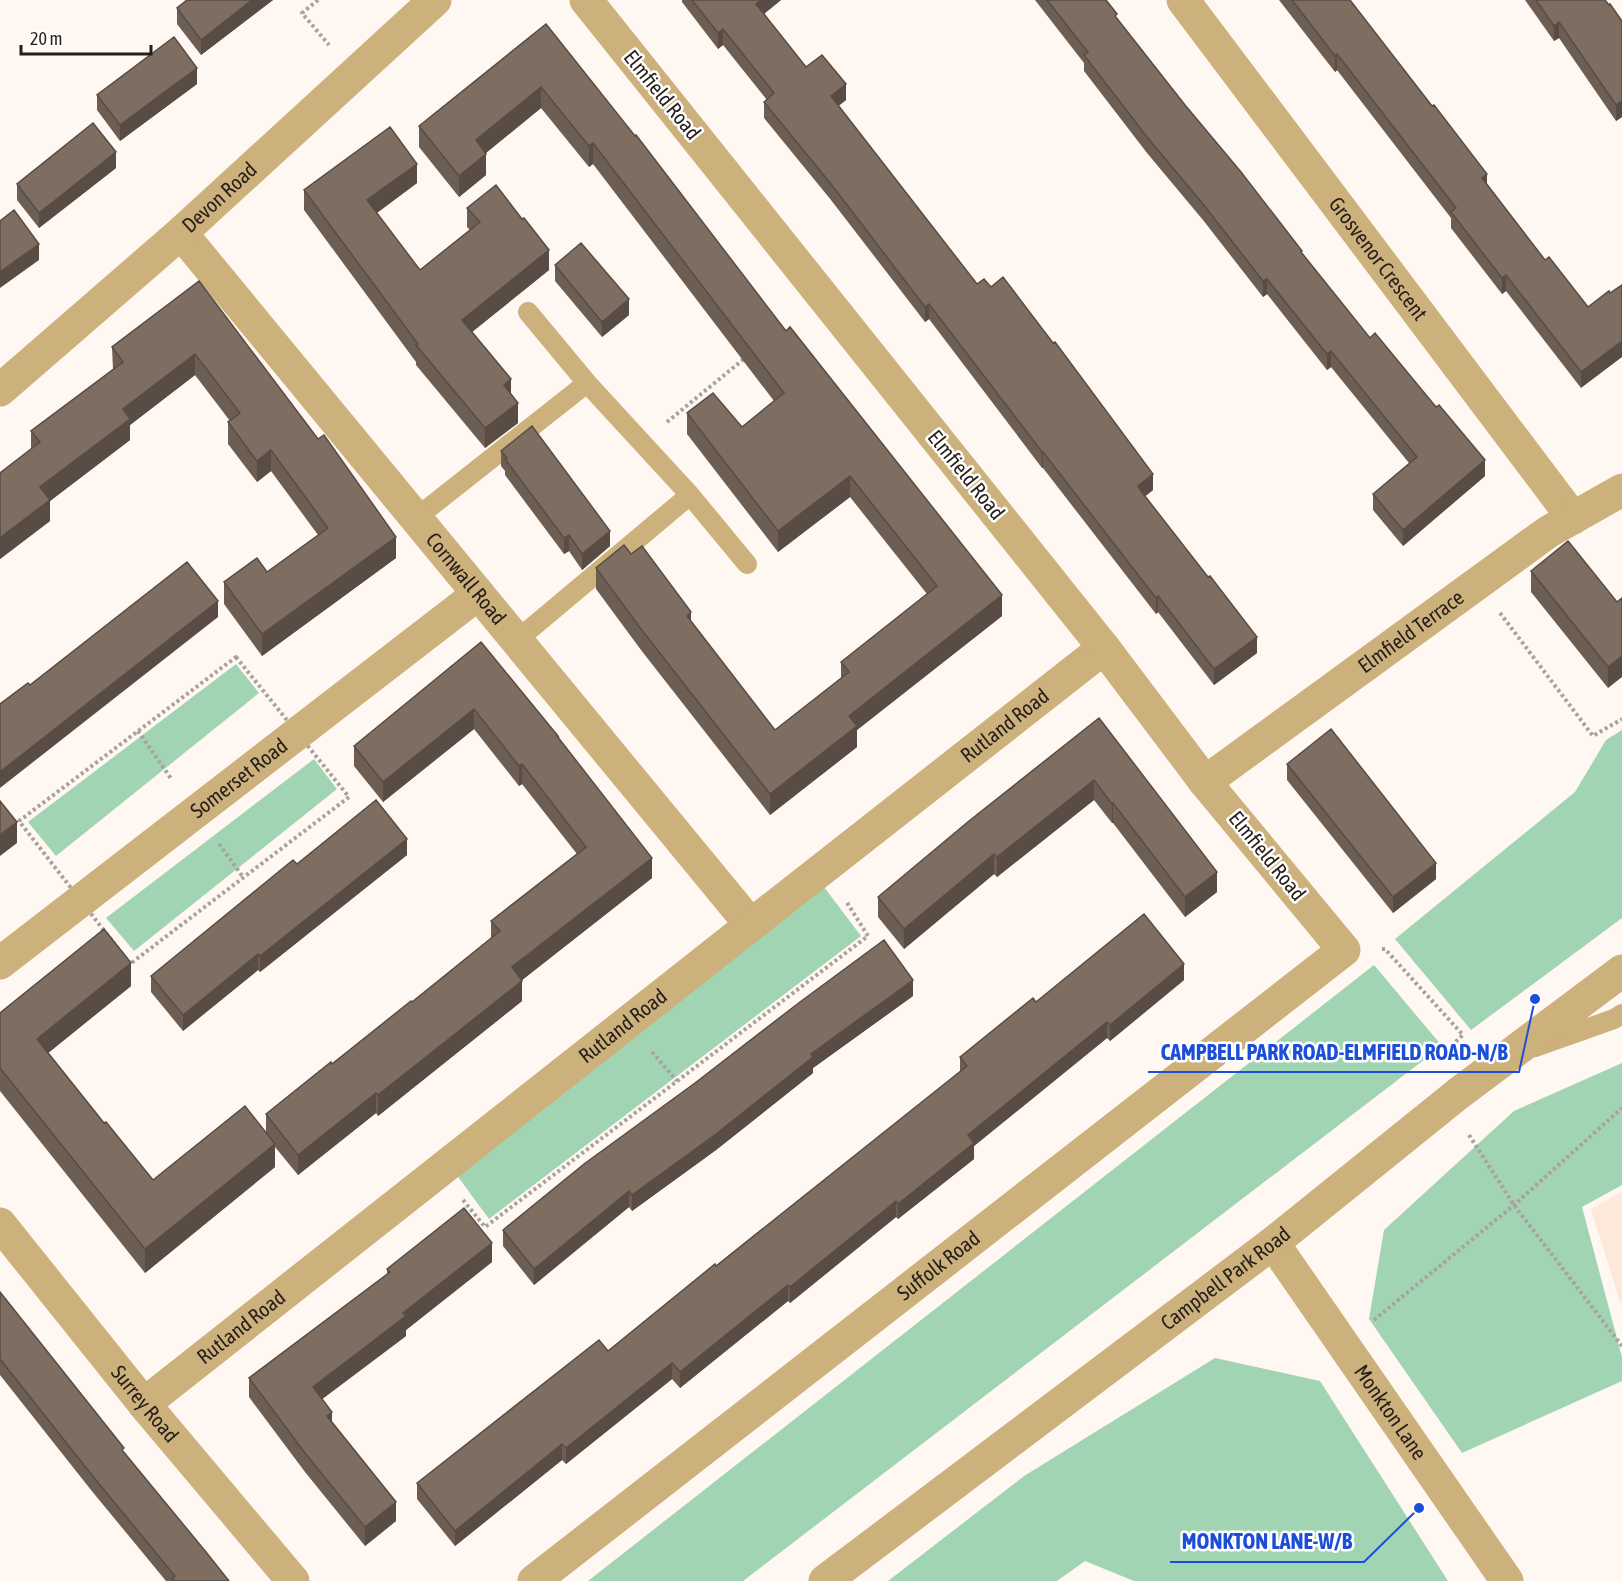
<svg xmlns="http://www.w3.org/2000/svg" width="1622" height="1581" viewBox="0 0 1622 1581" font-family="'Asap Condensed',sans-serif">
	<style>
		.built { fill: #fee8da }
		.green { fill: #a1d4b2 }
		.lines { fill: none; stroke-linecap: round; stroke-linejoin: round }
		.path { stroke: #a9a29c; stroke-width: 4; stroke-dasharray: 3 3; stroke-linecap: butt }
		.service { stroke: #cdb17c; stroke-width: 20 }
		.minor { stroke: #cdb17c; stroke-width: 33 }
		.tertiary { stroke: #cdb17c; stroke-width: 33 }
		.wall { fill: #6c5e53 }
		.shaded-wall { fill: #584c44 }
		.building { fill: #7e6d61; stroke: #584c44; stroke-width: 1.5 }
		.labels { text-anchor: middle; stroke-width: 5; stroke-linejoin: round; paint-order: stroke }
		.street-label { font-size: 21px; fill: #251e19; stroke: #fff }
		.leader { fill: none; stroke: #1d4ed8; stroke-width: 2 }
		.callout-dot { fill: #1d4ed8; stroke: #fff; stroke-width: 2 }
		.callout-label { font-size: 22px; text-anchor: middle; font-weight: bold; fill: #1d4ed8; stroke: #fff; stroke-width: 5; stroke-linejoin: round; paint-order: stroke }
	</style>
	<rect width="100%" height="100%" fill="#fff7f1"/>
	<path class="built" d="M1622 1192V1308L1591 1209Z"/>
	<path class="green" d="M236 664 259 693 56 856 28 822Z
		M1622 730V918L1471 1030 1395 939 1575 792 1606 740Z
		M314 759 337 789 134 951 106 918Z
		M824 887 861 936 489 1219 456 1174Z
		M1374 965 1442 1046 743 1581H588Z
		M1622 1063V1185L1582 1207 1622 1357V1381L1462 1453 1369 1319 1384 1230 1514 1111Z
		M1215 1358 1320 1381 1448 1581H1134L1085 1561 1057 1581H888L1024 1476Z"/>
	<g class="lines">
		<path class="path" d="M318 0 302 13 329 45
			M667 422 745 358
			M1500 613 1593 736 1622 719
			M236 657 349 797 130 964 19 821Z
			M138 731 172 780
			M219 844 243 877
			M1382 949H1385L1463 1035 1452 1045
			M652 1052 677 1081
			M1469 1135 1514 1205 1622 1346
			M463 1200 485 1227 868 936 846 901
			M1374 1320 1514 1205 1622 1108"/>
		<path class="service" d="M528 312 587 383
			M690 495 747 564
			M416 518 587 383 690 495 517 640
			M1535 1047 1614 1019 1622 1014"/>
		<g class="minor">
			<path id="s1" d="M1183 0 1573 518"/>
			<path id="s2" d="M181 233 751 925"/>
			<path id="s3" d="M0 390 181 233 435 0"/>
			<path id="s4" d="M1205 782 1548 532 1622 490"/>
			<path id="s5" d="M0 963 478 594"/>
			<path id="s6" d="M0 1224 144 1404 293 1581"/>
			<path id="s7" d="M1273 1243 1507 1581"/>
			<path id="s8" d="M144 1404 751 925 1104 648"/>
			<path id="s9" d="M534 1581 1344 950 1205 782 1104 648 586 0"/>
		</g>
		<path class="tertiary" id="s10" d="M825 1581 1273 1243 1459 1093 1622 971"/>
	</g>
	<path class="wall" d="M187 0H273L201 55 177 24V8Z
		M682 0H781L764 14 806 67 846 100 838 106 977 284 1153 490 1145 496 1257 653 1214 685 1158 612 1156 614 1043 468H1042L929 319 925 322 831 200 764 118V102L767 100 723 45 718 49 682 2Z
		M1035 0H1106L1117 18 1302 254 1370 338 1485 476 1403 546 1373 510V494L1409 463 1331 367 1327 370 1267 294 1263 297 1203 220 1147 153 1084 71V63Z
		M1279 0H1350L1487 184 1545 260 1588 307 1581 388 1506 291 1502 294 1451 228V218L1337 70 1335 72Z
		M1525 0H1605L1622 21V117L1616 121 1559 38 1554 41Z
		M546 24 1002 616 857 730V747L770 815 641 650 596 589V568L631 554 691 621 775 730 841 678V662L927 594 850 497 778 552 687 434V413L742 427 774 401 593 164 589 167 541 108 486 153V175L459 197 419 147V126Z
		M197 84 120 141 97 110V95Z
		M116 168 39 228 17 200V184Z
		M417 183 377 213 420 270 470 230 467 227V208L549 270 472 332 511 394 518 423 485 448 416 365V362L304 210V190Z
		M555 265 629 315 602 337 555 281Z
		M199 281 396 558 262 656 224 604V582L267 572 318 535 271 471 257 482 228 444V422L230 421 195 375 130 425V440L50 501V521L0 559V473L31 449V431L113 370 112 347Z
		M501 451 610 546 582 570 569 551 564 554 505 475V471L501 466Z
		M1531 571 1617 602 1608 688 1531 592Z
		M481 642 558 738 652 878 522 980V1001L378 1116 376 1113 298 1175 275 1147V1167L145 1273 0 1091V1013L131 986 48 1053 104 1123 153 1180 266 1132V1114L412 1002 491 938V921L577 854 522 784 519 786 474 729 383 802 354 766V746Z
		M1099 718 1217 892 1185 917 1113 823H1112L1094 800 997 877 994 874 904 949 878 917V897Z
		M1287 764 1436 879 1393 913 1287 780Z
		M407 855 260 972 258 970 183 1031 151 992V976L297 864Z
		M1184 980 1110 1041 1107 1038 974 1146V1159L898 1219 896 1217 790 1303 788 1301 680 1388 672 1379 566 1464 562 1460 455 1546 417 1499V1483L608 1351 716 1266 960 1072V1057L1036 1002Z
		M913 996 813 1068V1073L716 1150 632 1211 629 1207 534 1285 503 1246V1230Z
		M492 1262 406 1330V1336L322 1399 332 1422 396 1521 365 1546 305 1472 249 1397V1378L387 1274V1269Z
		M0 1292 124 1453 229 1581H166L91 1490 0 1375Z"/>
	<path class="shaded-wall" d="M252 0H273L201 55V40Z
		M761 0H781L756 20V4Z
		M1559 22V38L1554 41V26Z
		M723 29V45L718 49V33Z
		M1337 54V70L1335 72V56Z
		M197 68V84L120 141V125Z
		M846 84V100L831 112V96Z
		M541 87V108L476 161V140Z
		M1622 101V117L1616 121V105Z
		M593 143V164L589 167V146Z
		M116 152V168L39 228V213Z
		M486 154V175L459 197V176Z
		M417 164V183L367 220V200Z
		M1487 174V190L1482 178Z
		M39 244V260L0 288V272Z
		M549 250V270L462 340V320Z
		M1506 275V291L1502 294V278Z
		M1267 279V294L1263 297V281Z
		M629 299V315L602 337V322Z
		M929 304V319L925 322V307Z
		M1622 341V357L1581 388V372Z
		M1331 351V367L1327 370V354Z
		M195 354V375L130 425V440L50 501V521L0 559V538L40 487 123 409Z
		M511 379V399L504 385Z
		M518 403V423L485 448V428Z
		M271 450V471L257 482V461Z
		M1042 452H1043V468H1042Z
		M1485 460V476L1403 546V530Z
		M1153 474V490L1138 502V486Z
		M850 476V497L778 552V531Z
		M610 531V546L582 570V554Z
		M569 535V551L564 554V538Z
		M396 537V558L262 656V634Z
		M1002 595V616L857 730V747L770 815V794L849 716Z
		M1158 596V612L1156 614V598Z
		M218 601V617L0 788V772Z
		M691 612V633L687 616Z
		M1257 637V653L1214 685V669Z
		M1622 656V677L1608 688V667Z
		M474 709V729L383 802V782Z
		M522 764V784L519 786V766Z
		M1094 780V800L997 877V857Z
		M1113 803V823H1112V804Z
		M17 822V843L0 856V835Z
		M407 839V855L260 972V956Z
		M994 854V874L904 949V929Z
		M652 858V878L512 988V967Z
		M1436 863V879L1393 913V897Z
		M1217 872V892L1185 917V897Z
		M258 954V970L183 1031V1015Z
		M131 963V986L37 1062V1039Z
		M1184 964V980L1110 1041V1025Z
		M913 980V996L813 1068V1073L716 1150 632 1211V1195L811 1054Z
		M522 981V1001L378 1116V1095Z
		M1107 1022V1038L974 1146V1159L898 1219V1204L968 1135Z
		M376 1093V1113L298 1175V1155Z
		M275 1144V1167L145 1273V1249Z
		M629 1191V1207L534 1285V1269Z
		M896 1201V1217L790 1303V1287Z
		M492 1243V1262L406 1330V1336L313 1406V1387L403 1313Z
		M788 1285V1301L680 1388V1372Z
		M672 1363V1379L566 1464V1448Z
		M332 1412V1432L327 1416Z
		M562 1444V1460L455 1546V1531Z
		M396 1502V1521L365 1546V1527Z"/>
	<path class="building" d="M187 0H252L201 40 177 8Z
		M692 0H761L756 4 806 67 822 55 846 84 831 96 977 284 984 279 991 287 1003 277 1053 343 1055 342 1153 474 1138 486 1141 491 1208 577 1210 576 1257 637 1214 669 1158 596 1156 598 1043 452H1042L929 304 925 307 831 184 764 102 774 93 723 29 718 33Z
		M1047 0H1106L1117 14 1115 16 1185 105 1241 172 1302 251 1301 252 1370 338 1375 333 1436 407 1439 405 1485 460 1403 530 1373 494 1417 457 1331 351 1327 354 1267 279 1263 281 1203 204 1147 137 1084 55 1088 52Z
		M1292 0H1350L1432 106 1434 105 1487 174 1482 178 1545 260 1549 257 1588 307 1609 291 1610 293 1622 285V341L1581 372 1506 275 1502 278 1451 212 1456 208 1337 54 1335 56Z
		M1536 0H1605L1609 5 1610 4 1622 21V101L1616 105 1559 22 1554 26Z
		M546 24 635 136 636 135 786 331 790 327 1002 595 849 716 857 726 770 794 641 629 596 568 624 545 631 554 642 546 691 612 687 616 775 730 849 672 841 662 937 586 850 476 778 531 687 413 713 393 742 427 784 393 593 143 589 146 541 87 476 140 486 154 459 176 419 126Z
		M174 37 197 68 120 125 97 95Z
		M93 123 116 152 39 213 17 184Z
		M390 127 417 164 367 200 420 270 480 222 467 208 496 185 522 219 524 218 549 250 462 320 511 379 504 385 518 403 485 428 416 345 418 344 304 190Z
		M14 210 39 244 0 272V221Z
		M581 243 629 299 602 322 555 265Z
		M199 281 318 439 324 435 396 537 262 634 224 582 257 558 267 572 328 528 271 450 257 461 228 422 240 413 195 354 123 409 130 419 40 487 50 500 0 538V473L40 442 31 431 123 362 112 347Z
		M532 426 610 531 582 554 569 535 564 538 505 459 507 458 501 451Z
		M1568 541 1617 602 1622 598V656L1608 667 1531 571Z
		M187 562 218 601 0 772V704L28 683 30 685Z
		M481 642 558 736H557L652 858 512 967 522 981 378 1095 376 1093 298 1155 266 1114 331 1062 332 1064 411 1001 412 1002 500 931 491 921 586 847 522 764 519 766 474 709 383 782 354 746Z
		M1099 718 1217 872 1185 897 1113 803 1112 804 1094 780 997 857 994 854 904 929 878 897 969 821Z
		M1331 729 1436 863 1393 897 1287 764Z
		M376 800 407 839 260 956 258 954 183 1015 151 976 293 860 297 864Z
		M0 801 17 822 0 835Z
		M1144 914 1184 964 1110 1025 1107 1022 968 1135 974 1143 898 1204 896 1201 790 1287 788 1285 680 1372 672 1363 566 1448 562 1444 455 1531 417 1483 599 1340 608 1351 715 1264 716 1266 967 1066 960 1057 1033 998 1036 1002Z
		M104 929 131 963 37 1039 104 1123 106 1122 153 1180 245 1106 275 1144 145 1249 0 1068V1013Z
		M884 940 913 980 811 1054 813 1057 716 1134 632 1195 629 1191 534 1269 503 1230 584 1164 695 1083 800 1002Z
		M464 1208 492 1243 403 1313 406 1316 313 1387 332 1412 327 1416 396 1502 365 1527 305 1453 249 1378 390 1272 387 1269Z
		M0 1292 124 1448 122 1450 206 1552 229 1581H174L172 1578 175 1576 91 1474 0 1359Z"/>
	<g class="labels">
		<g class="street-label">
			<text transform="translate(662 95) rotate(51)" y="7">Elmfield Road</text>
			<text dy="7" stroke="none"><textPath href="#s3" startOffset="292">Devon Road</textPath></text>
			<text dy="7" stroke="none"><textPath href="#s1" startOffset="324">Grosvenor Crescent</textPath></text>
			<text transform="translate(966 475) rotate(51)" y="7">Elmfield Road</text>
			<text dy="7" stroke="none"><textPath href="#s2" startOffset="448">Cornwall Road</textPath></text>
			<text dy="7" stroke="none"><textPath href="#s4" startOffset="255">Elmfield Terrace</textPath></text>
			<text dy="7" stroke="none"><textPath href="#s8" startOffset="1096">Rutland Road</textPath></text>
			<text dy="7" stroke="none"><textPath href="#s5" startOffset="302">Somerset Road</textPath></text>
			<text transform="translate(1267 856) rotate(51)" y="7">Elmfield Road</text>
			<text dy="7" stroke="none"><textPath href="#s8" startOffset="610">Rutland Road</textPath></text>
			<text dy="7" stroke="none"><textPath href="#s9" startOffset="513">Suffolk Road</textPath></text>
			<text dy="7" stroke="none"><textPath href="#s10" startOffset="502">Campbell Park Road</textPath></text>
			<text dy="7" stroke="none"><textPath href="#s8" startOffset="124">Rutland Road</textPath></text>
			<text dy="7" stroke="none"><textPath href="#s6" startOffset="231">Surrey Road</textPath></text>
			<text dy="7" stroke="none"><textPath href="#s7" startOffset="206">Monkton Lane</textPath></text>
		</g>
	</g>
	<path class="leader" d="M1535 999L1519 1072H1148M1419 1508L1364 1562H1170"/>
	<g class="callout-dot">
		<circle cx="1535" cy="999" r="6"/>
		<circle cx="1419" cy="1508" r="6"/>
	</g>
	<g class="callout-label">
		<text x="1334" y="1060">CAMPBELL PARK ROAD-ELMFIELD ROAD-N/B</text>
		<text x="1267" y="1549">MONKTON LANE-W/B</text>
	</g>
	<path d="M21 45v9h130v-9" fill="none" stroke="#251e19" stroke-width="3"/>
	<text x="30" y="45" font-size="18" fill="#251e19" stroke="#ffffff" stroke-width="4.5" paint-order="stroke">20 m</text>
</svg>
